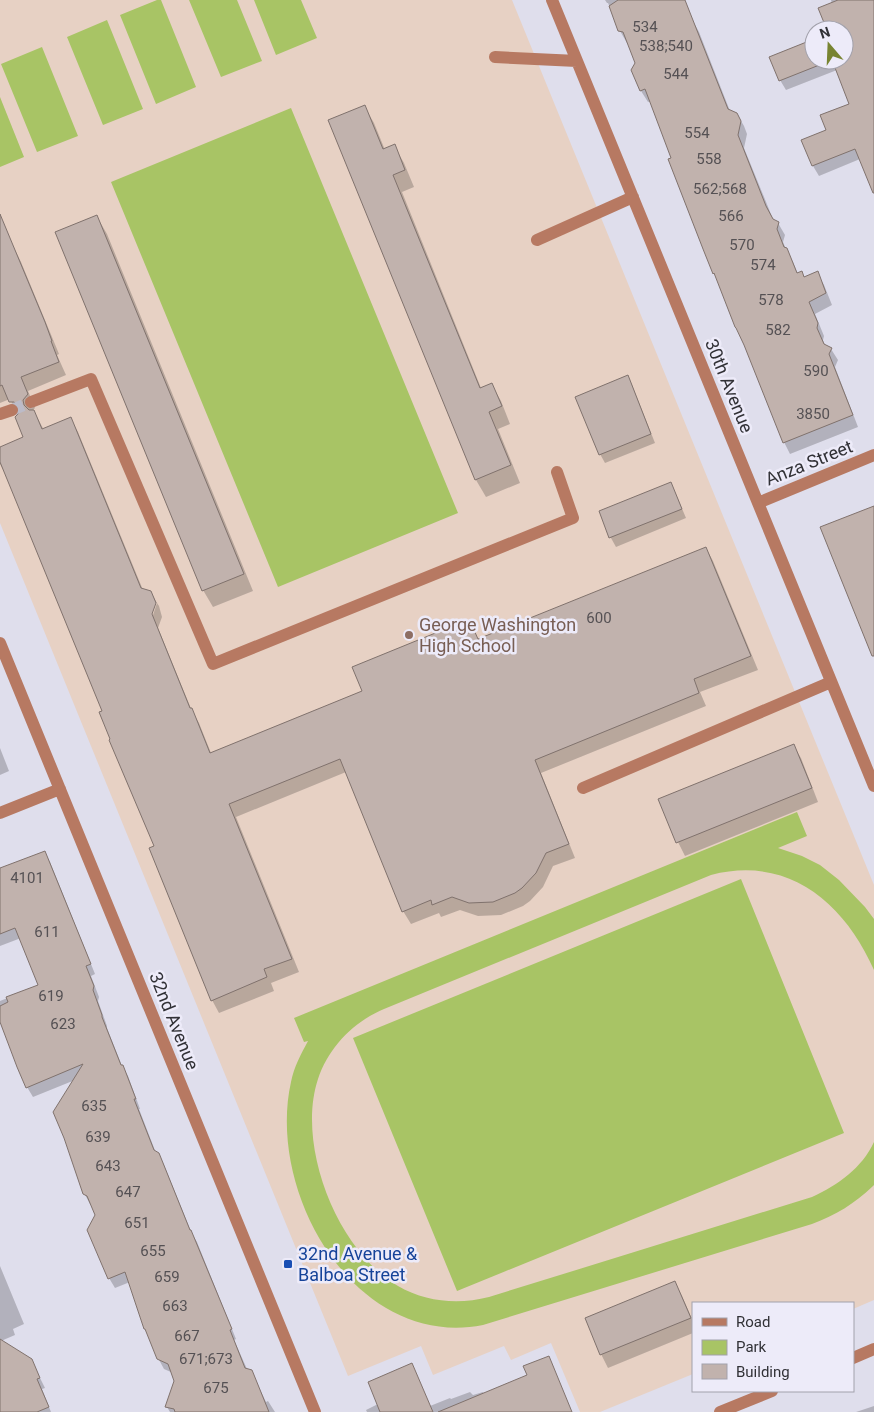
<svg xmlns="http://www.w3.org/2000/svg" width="874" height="1412" viewBox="0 0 874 1412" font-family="Roboto,sans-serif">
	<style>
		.education { fill: #e7d1c4 }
		.green { fill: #a8c465 }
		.shadow { fill: #0003 }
		.building { fill: #c1b2ad; stroke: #80726d }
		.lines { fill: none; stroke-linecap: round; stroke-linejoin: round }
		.minor-tunnel { stroke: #bcbbc8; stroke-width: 12; stroke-dasharray: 12 6; stroke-linecap: butt }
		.minor { stroke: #b77962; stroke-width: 12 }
		.education-dot { fill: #8d6e63; stroke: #edebf9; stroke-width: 2 }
		.transit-dot { fill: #1a4fb4; stroke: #edebf9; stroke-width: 2 }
		.labels { text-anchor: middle; stroke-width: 5; stroke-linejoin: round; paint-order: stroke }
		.number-label { font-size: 15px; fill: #555154 }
		.street-label { font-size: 18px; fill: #313136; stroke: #edebf9 }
		.education-label { font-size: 18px; fill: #785e54; stroke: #edebf9; text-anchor: start }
		.transit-label { font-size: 18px; fill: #164399; stroke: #edebf9; text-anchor: start }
	</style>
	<rect width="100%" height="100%" fill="#dfdeec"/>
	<path class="education" d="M0 0H512L874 885V1300L853 1309V1303H693V1374L600 1412H580L551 1343 511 1360 504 1346 433 1375 421 1346 348 1376 0 523Z"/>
	<path class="green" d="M157 0H161L196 87 156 104 120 15Z
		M189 0H237L262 61 221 77Z
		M254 0H301L317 38 276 55Z
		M107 20 143 109 103 125 67 37Z
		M42 47 78 136 37 152 1 64Z
		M0 97 24 157 0 167Z
		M291 108 458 513 278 587 111 182Z
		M797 812 807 836 778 848 802 856 820 865 839 880 865 907 874 919V970C844 902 788 855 711 875L384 1009C353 1022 329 1047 318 1079 296 1145 337 1251 398 1286 426 1302 458 1305 489 1297L812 1197C838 1185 862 1168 874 1142V1185L873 1186C854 1204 836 1215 812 1224L483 1325C356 1350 266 1194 291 1082 294 1067 301 1054 308 1041L304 1042 294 1018Z
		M741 879 844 1133 457 1291 353 1038Z"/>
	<path class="shadow" d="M605 0H681L699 32 730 111 737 114 744 126 747 134 744 148 773 219 778 223 785 235 783 242 786 249 793 262 798 274 804 278 817 273 824 285 832 305 815 314 824 336 823 340 825 346 831 349 838 360 835 367 858 427 790 454 784 442 719 283 714 273 670 160 673 159 651 101 648 102 641 91 636 63 629 43H627L620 31 608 3H607Z
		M831 0H874V170L860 159 819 176 813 166 803 140 828 130 850 104 837 70 786 90 780 80 814 41V60H844V30H828L832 4Z
		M364 106 374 123 385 150 394 146 404 163 414 187 402 192 481 388 491 384 501 401 510 424 498 429 520 483 486 497 476 480 330 120Z
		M97 217 107 234 253 591 213 607 203 590 57 233Z
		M14 248 21 262 52 337 59 354 57 355 66 375 28 391 35 408 33 410 44 430 71 419 78 432 143 590 151 592 157 603H154L151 621 157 603 159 606 162 617 158 628 192 711 199 723 211 753 364 692 454 626 461 637 478 640 706 548 713 561 758 670 700 692 706 706 541 773 575 858 553 866 543 887 530 901 523 906 501 915 478 916 460 910 441 917 439 913 411 924 403 911 346 772 236 817 299 972 271 983 274 991 219 1013 212 1000 156 847 112 740 103 712 10 482 0 464V448L25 438 19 416 10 399 0 403V250Z
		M627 376 632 385 655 443 605 463 600 454Z
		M670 483 675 492 686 518 616 547 611 538 600 512Z
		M793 745 801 758 818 802 685 856 678 842 660 799Z
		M0 748 9 771 0 775Z
		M44 852 50 862 95 974 91 976 99 997 98 1001 107 1026V1028L122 1066 128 1076 140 1109H139L156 1153 158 1154 164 1165 192 1234 197 1242 236 1339 234 1340 247 1369 251 1371 266 1402 268 1401 275 1412H170L167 1407 176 1381 173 1373 164 1369 158 1358 130 1282 115 1288 109 1278 96 1215 92 1205 90 1204 84 1193 75 1080 33 1097 27 1087 0 1021V1001L40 985 21 938 0 946V870Z
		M0 1266 24 1324 13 1329 15 1335 1 1341 31 1360 45 1388 42 1389 51 1412H0Z
		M675 1283 682 1296 693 1321V1333L608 1368 601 1354Z
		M412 1365 430 1406 450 1398 451 1399 470 1392 473 1395 483 1392 484 1394 572 1412H367L366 1410 378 1404Z
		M874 1406V1412H856Z"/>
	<path class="building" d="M618 0H685L728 109 737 113 741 121 738 135 766 206 773 219 779 222 777 229 784 247 787 248 797 273 802 271 804 277 818 271 826 293 809 302 818 323 817 328 824 344 832 348 829 354 853 415 783 443 744 345 736 328 735 327 714 273 713 274 703 249 668 159 671 158 645 89 640 91 631 70 635 63 623 32 618 31 609 6Z
		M838 0H874V193H873L855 149 812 166 801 140 826 130 820 115 849 104 832 60 779 81 769 57 814 39V60H844V30H827L818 8Z
		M365 105 383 149 395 144 405 170 393 175 480 388 492 383 502 406 489 412 511 465 475 480 328 120Z
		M0 214 45 322 52 341H51L59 362 21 377 28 394 23 400 24 405 29 410H34L42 429 71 417 141 588 151 591 156 603 152 614 190 708H192L210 753 362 691 352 667 455 625 460 637 474 630 478 639 706 547 751 656 694 679 699 693 535 760 569 844 546 853 536 873 522 888 515 893 493 902 469 903 452 897 432 905 431 900 402 912 340 759 229 804 292 959 264 969 267 977 211 1001 149 848 154 846 109 740 110 739 99 712 102 711 0 462V447L23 437 15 417 20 412V407L14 402H9L2 385 0 386Z
		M97 215 244 574 202 591 55 232Z
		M628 375 651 434 599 455 575 397Z
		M671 482 682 509 609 538 599 511Z
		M874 506V656H872L820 527Z
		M794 744 812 788 676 843 658 799Z
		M45 851 91 964 86 966 94 986 93 990 102 1015V1017L121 1065H123L136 1099H134L154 1150 159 1153 190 1230H191L232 1329 230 1330 245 1368 252 1370 269 1412H175L174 1409 165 1407 174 1381 168 1364 157 1359 145 1329H144L125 1272 108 1279 87 1230 95 1215 87 1196 83 1194 64 1138 53 1112 83 1064 26 1088 17 1067 0 1022V1006L8 1002 6 997 38 985 15 928 0 934V868Z
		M675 1281 691 1318 600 1355 585 1318Z
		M0 1339 32 1359 40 1378 37 1379 49 1407 37 1412H0Z
		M549 1356 572 1412H438L527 1375 523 1366Z
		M412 1363 433 1412H380L368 1382Z"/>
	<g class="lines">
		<path class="minor-tunnel" d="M12 410 31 402"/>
		<path class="minor" d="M552 0 874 786
			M495 57 577 61
			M537 240 633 197
			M31 402 91 379 213 664 573 518 557 472
			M0 414 12 410
			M758 503 874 455
			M0 643 315 1412
			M583 788 831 682
			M0 813 60 789
			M853 1358 874 1349
			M720 1412 772 1391"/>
	</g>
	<circle class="education-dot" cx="409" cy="635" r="5"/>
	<rect class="transit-dot" x="283" y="1259" width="10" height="10" rx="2.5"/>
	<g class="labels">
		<g class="number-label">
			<text x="645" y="32">534</text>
			<text x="666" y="51">538;540</text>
			<text x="676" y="79">544</text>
			<text x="697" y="138">554</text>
			<text x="709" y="164">558</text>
			<text x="720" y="194">562;568</text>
			<text x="731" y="221">566</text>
			<text x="742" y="250">570</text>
			<text x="763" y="270">574</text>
			<text x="771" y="305">578</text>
			<text x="778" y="335">582</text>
			<text x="816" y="376">590</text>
			<text x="813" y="419">3850</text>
			<text x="599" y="623">600</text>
			<text x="27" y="883">4101</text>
			<text x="47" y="937">611</text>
			<text x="51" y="1001">619</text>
			<text x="63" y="1029">623</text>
			<text x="94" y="1111">635</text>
			<text x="98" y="1142">639</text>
			<text x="108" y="1171">643</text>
			<text x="128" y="1197">647</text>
			<text x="137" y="1228">651</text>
			<text x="153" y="1256">655</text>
			<text x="167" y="1282">659</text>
			<text x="175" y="1311">663</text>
			<text x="187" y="1341">667</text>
			<text x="206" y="1364">671;673</text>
			<text x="216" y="1393">675</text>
		</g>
		<g class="street-label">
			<text transform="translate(729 386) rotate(68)" y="6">30th Avenue</text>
			<text transform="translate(809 463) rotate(-22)" y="6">Anza Street</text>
			<text transform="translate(174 1021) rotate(68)" y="6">32nd Avenue</text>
		</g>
		<g class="education-label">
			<text x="419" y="631">George Washington<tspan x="419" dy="21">High School</tspan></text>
		</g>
		<g class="transit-label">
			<text x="298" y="1260">32nd Avenue &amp;<tspan x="298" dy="21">Balboa Street</tspan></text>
		</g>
	</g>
	<rect x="692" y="1302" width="162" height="90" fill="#edebf9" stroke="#a2a1ab"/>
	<rect x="702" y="1318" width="25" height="8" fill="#b77962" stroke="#a2a1ab"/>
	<text x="736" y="1327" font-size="15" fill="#313136">Road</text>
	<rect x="702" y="1340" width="25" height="15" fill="#a8c465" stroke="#a2a1ab"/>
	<text x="736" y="1352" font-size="15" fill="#313136">Park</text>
	<rect x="702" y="1364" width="25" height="15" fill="#c1b2ad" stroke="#a2a1ab"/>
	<text x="736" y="1377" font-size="15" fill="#313136">Building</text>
	<g transform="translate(829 45) rotate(341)"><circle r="24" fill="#edebf9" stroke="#a2a1ab"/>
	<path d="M0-4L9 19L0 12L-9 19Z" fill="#788432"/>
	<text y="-8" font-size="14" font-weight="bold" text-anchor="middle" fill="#313136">N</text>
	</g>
</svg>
